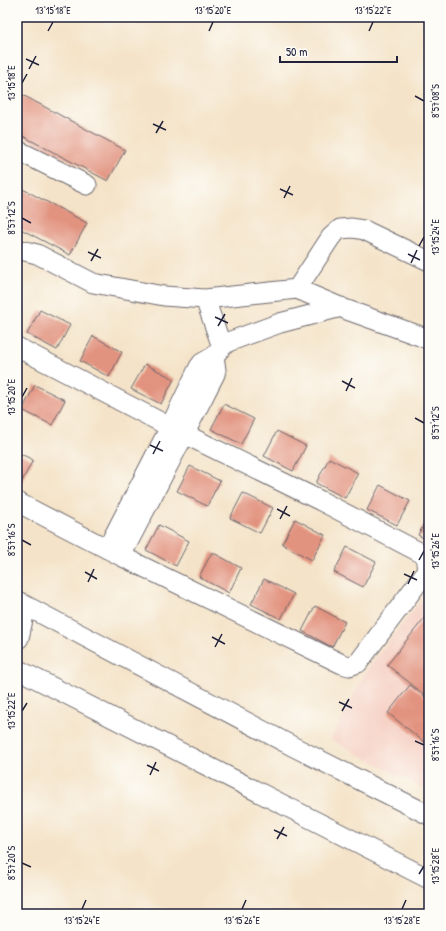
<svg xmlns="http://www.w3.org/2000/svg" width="446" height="931" viewBox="0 0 446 931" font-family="'Patrick Hand',sans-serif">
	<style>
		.built { fill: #f6d1c5 }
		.building { fill: #e2937f }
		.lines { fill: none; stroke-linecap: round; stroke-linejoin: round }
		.minor-casing { stroke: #6c666c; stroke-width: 21 }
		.minor { stroke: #fff; stroke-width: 19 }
		.ticks { fill: none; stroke: #22223b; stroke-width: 1.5 }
		.neatline { fill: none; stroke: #22223b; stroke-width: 1.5 }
		.ticks-label { font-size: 10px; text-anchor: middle; fill: #22223b }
	</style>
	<rect width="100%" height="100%" fill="#fdfcf7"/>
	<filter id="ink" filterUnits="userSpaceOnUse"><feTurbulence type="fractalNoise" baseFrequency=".025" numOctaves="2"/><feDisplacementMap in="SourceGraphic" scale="8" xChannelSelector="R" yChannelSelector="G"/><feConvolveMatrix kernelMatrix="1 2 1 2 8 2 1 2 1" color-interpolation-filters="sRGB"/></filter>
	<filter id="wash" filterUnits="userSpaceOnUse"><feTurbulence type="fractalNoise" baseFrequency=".012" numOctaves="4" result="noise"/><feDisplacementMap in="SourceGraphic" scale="16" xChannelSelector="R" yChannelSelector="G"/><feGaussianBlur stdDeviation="0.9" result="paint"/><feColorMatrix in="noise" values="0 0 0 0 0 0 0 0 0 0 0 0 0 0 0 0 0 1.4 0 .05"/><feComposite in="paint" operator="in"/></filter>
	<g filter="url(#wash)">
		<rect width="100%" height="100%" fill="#f4e3c8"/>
		<path class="built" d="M429 590V780L423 788 331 740 368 668Z"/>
		<g id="blocks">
			<path class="building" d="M17 92 125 150 108 181 17 133Z
				M17 186 87 223 70 255 17 227Z
				M40 310 70 325 57 350 27 334Z
				M93 336 122 352 109 377 80 361Z
				M145 364 174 379 161 404 131 389Z
				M35 385 65 400 52 425 22 410Z
				M224 404 254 419 241 444 211 429Z
				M277 431 306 446 293 471 264 456Z
				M17 452 33 460 20 485 17 483Z
				M329 458 358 473 345 498 316 483Z
				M190 466 220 481 207 506 177 491Z
				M380 485 410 501 397 525 367 510Z
				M243 493 273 508 260 533 230 518Z
				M429 515V541L418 535Z
				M295 519 325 535 312 560 282 544Z
				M159 525 189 541 176 566 146 550Z
				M347 547 376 562 363 587 334 572Z
				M212 552 241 568 229 593 199 577Z
				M264 579 294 594 281 619 251 604Z
				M315 606 345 622 332 647 302 631Z
				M429 612V698L387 665Z
				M410 685 429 700V746L388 713Z"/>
		</g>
	</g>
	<g filter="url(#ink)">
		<use href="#blocks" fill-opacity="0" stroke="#6c666c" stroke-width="1"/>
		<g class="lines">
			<g class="minor-casing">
				<path id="minor" d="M17 150 87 185
					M17 249 37 254 93 283 164 296 205 299 297 289 347 310 420 336 429 340
					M297 289 331 237 340 229 352 228 364 230 429 261
					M205 299 222 347
					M17 347 170 427 321 501 423 554C427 560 427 565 426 572L358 663 349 666 342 664 121 556 17 502
					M107 549 170 427 199 367 202 363 214 356 222 347 228 342 280 323 341 307
					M121 556 185 433 215 374 216 370 214 356
					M17 601 294 747 429 815
					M17 640 19 638 23 620 20 602
					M17 669 429 879"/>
			</g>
			<use href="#minor" class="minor"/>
		</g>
	</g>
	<path class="ticks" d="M48 31 53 22M209 31 213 22M369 31 373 22M26 59 39 65M29 69 36 56M22 83 27 74M415 96 424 101M153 124 166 130M156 133 163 121M280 189 293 195M284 198 290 186M22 218 31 223M419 246 424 237M88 252 101 258M408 254 420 260M91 261 98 249M411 263 417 250M215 317 228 323M218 326 225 314M342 381 355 388M346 391 352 378M22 397 27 388M415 418 424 423M150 445 163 451M153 454 160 441M277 509 290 516M280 519 287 506M22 540 31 545M419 560 424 551M85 572 97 579M404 574 417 580M88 582 94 569M408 584 414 571M212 637 225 644M215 647 222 634M339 702 352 708M22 711 27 703M342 711 349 699M415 741 424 745M147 765 159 771M150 775 156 762M274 830 287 836M277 839 284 827M22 863 31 867M419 874 424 866M82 909 86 900M242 909 246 900M402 909 406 900"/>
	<rect width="446" height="931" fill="none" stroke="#fdfcf7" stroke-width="44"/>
	<path d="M280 56v6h117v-6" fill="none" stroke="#22223b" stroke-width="2"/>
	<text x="286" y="56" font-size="12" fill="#22223b" stroke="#fdfcf7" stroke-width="3" paint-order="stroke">50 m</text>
	<rect x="22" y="22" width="402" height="887" class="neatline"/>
	<g class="ticks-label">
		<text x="53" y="14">13°15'18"E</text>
		<text x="213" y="14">13°15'20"E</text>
		<text x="373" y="14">13°15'22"E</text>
		<text transform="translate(11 83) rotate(-90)" y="4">13°15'18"E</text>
		<text transform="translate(435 101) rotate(-90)" y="4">8°57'08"S</text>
		<text transform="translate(11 218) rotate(-90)" y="4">8°57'12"S</text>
		<text transform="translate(435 237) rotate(-90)" y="4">13°15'24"E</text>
		<text transform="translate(11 397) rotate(-90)" y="4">13°15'20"E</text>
		<text transform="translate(435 423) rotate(-90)" y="4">8°57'12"S</text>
		<text transform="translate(11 540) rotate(-90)" y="4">8°57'16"S</text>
		<text transform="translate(435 551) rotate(-90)" y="4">13°15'26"E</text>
		<text transform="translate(11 711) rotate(-90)" y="4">13°15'22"E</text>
		<text transform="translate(435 745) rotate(-90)" y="4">8°57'16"S</text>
		<text transform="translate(11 863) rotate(-90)" y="4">8°57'20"S</text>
		<text transform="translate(435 866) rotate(-90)" y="4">13°15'28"E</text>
		<text x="82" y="924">13°15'24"E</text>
		<text x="242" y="924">13°15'26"E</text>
		<text x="402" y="924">13°15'28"E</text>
	</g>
</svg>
